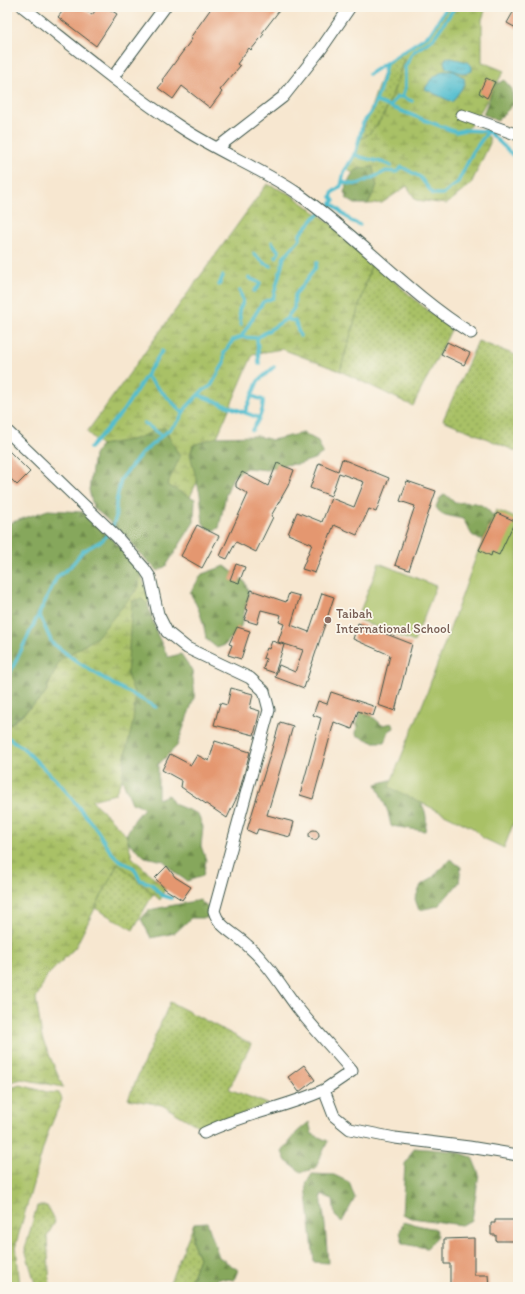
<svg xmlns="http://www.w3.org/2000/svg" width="525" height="1294" viewBox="0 0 525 1294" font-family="Itim,sans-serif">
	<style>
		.grass { fill: url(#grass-dots); stroke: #647f4d }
		.forest { fill: url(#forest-firs); stroke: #527248 }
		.wetland { fill: url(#wetland-marsh); stroke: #647f4d }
		.green { fill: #a9c166; stroke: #647f4d }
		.water { fill: url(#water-ripples); stroke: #397e82 }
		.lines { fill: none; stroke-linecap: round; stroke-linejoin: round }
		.stream { stroke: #53becf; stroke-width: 3.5 }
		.building { fill: #e4976f }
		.street-casing { stroke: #3f564b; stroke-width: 13 }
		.street { stroke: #fff; stroke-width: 11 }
		.education-dot { fill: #8d6e63; stroke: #fbf7ec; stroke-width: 1.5 }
		.labels { text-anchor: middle; stroke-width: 3.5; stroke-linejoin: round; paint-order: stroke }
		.education-label { font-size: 13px; fill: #785e54; stroke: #fbf7ec; text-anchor: start }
	</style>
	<defs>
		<pattern id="grass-dots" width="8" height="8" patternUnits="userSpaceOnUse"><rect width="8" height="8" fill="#a9c166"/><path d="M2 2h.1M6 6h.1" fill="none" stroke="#899e55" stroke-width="1.8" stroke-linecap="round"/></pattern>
		<pattern id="forest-firs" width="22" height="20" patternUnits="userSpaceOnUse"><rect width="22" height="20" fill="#86a75b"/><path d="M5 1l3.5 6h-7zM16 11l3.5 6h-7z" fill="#6d894c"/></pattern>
		<pattern id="wetland-marsh" width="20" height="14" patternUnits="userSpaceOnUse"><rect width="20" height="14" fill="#a9c166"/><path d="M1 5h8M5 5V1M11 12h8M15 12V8" fill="none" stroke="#899e55"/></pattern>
		<pattern id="water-ripples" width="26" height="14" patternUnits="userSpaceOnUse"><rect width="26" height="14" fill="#53becf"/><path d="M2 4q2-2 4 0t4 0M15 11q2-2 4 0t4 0" fill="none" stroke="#449ca9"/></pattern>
	</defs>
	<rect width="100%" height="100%" fill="#fbf7ec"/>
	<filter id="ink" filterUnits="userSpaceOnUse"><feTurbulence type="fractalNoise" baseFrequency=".025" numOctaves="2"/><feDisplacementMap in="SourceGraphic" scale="8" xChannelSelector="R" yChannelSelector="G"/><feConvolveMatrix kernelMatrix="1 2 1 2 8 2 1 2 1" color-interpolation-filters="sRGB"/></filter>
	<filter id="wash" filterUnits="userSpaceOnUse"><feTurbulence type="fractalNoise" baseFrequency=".012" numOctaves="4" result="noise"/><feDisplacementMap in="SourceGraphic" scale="16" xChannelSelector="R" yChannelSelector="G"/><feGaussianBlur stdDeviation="0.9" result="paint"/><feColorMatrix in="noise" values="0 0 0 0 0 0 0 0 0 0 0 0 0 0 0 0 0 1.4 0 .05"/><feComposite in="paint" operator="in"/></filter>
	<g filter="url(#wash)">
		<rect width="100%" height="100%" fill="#f7e7d0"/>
		<path class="grass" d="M399 56 404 59C396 82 385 130 360 139L386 64Z
			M372 262 426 309 452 328 413 406 340 371Z
			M478 341 518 356V452L443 420Z
			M118 863 153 894 133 930 95 908Z
			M170 1002 251 1044 229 1089 268 1104 203 1129 162 1105 128 1099Z
			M37 1206H47L55 1222 47 1236 50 1287H36L25 1249Z
			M194 1223 192 1241 199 1258 188 1287H168Z"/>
		<path class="forest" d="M504 80 512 89 513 105 497 121 483 114 495 85Z
			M373 167 377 186 368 204H355L347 199 344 192C352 173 351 168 373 167Z
			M164 427 180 457 167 485 195 499 194 522 166 566 158 571 138 552 130 540 93 507 89 490 94 455 101 445 135 439Z
			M303 433 318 441 323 453 314 459 299 464 281 465 267 470 246 468 233 477 226 494 219 528 215 530 207 528 203 523 200 494 190 454 194 445 213 437 258 436 272 440Z
			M445 494 455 503C473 501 485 502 494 518L490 534 480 540 472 535 463 519 441 514 436 507 439 499Z
			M48 510 83 512 114 541 140 570 139 587 96 638 60 660 44 696 9 725 7 724V524Z
			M225 566 245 582 249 594 241 626 225 645 217 648 206 639C204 622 199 608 190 593L202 574Z
			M141 598 148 605 157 634 168 657 181 654 192 670 195 695 177 746 158 765V799L168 795 174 804 198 814 203 827 201 846 206 860 203 876 187 881 175 873 164 861 145 857 129 843 126 835 135 819 144 808 132 803 122 779 125 755 133 722 135 695 127 675 132 602Z
			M365 710 382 725 393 723 394 728 389 731 385 742H373L356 735 357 720 361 711Z
			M394 779C414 795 431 803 425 831L391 826 388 812 376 784Z
			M450 859 461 867 459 883 438 906 419 910 415 899 421 885 433 877Z
			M200 900 210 910 207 918H191L175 933 151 938 141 919 149 910Z
			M309 1122 312 1134 328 1141 315 1169 301 1172 286 1161 282 1152 297 1132Z
			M414 1148 454 1151 472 1157 479 1174 472 1220 461 1225 412 1218 402 1214 405 1164Z
			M312 1174 334 1175 349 1182 355 1198 342 1222 335 1216 333 1199 321 1195 325 1225 328 1263 314 1262 306 1184Z
			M207 1222 219 1257 238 1270 234 1280 218 1278 214 1287H188L199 1258 192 1241 194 1223Z
			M403 1222 435 1229 438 1236 427 1248 403 1244 400 1232Z"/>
		<path class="wetland" d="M447 7H486L482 20V62L504 71 479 114 465 132 480 131 489 137 490 143 471 184 447 204 416 200 407 186 382 203 368 204 377 186 373 167 359 168 352 173 348 169 360 139C385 130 396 83 404 60L399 56 430 34Z
			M267 184 290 194 325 219 372 262 340 371 282 349 253 354 217 437 193 445 190 454 197 482 190 497 167 485 180 457 164 427 135 439 101 445 87 432Z
			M140 570 149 600 148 605 141 598 132 602 127 675 135 695 133 722 125 755 122 779 115 794 91 800 107 815 126 835 132 857 165 889 160 900 118 863 75 948 47 976 36 998 42 1038 63 1087 22 1079 7 1083V724L10 725 44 696 60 660 96 638 139 587Z
			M20 1085 47 1092 59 1093 62 1099 47 1135 16 1244 20 1287H7V1089Z"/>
		<path class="green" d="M496 510 518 519 515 526 518 527V811L504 848 483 838 473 828 389 787 425 698 477 554Z
			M379 563 436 586 414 642 357 619Z"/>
		<path class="water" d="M447 57 468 62 472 66V71L465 74 446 68 444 61Z
			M443 71H454L464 78 465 84 452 102 425 89 431 79Z"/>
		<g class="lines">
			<path class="stream" d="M369 74 430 34 447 7
				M402 97 412 101
				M375 101 456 132 464 130 488 131 518 160
				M390 106 397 97H402L405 88V67L413 52 433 39 455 7
				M354 154C366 161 379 159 391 166
				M342 182C346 183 352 185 356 184 360 184 383 173 386 171L396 172 402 167 420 177 433 194H443L458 182 473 152 488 131
				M331 203 351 221 360 225
				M272 242 279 252 276 257
				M254 254 264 263 271 266
				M249 278 260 283 259 286 254 291
				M219 285 223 276
				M240 291 243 302 239 310 241 325
				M286 319 294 308 295 295 315 269 317 262
				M241 337 257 338 286 319 295 321 300 336
				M257 338 259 364
				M146 376 183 413
				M199 395 259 418
				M245 412 258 381 274 367
				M144 423 161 435
				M252 430C258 421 264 411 263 400L252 396
				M90 448 123 411 162 351
				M39 614 52 643 79 663 113 684 156 707
				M7 679 57 577 70 567 83 551 101 541 110 533 116 517V503L121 479 142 453 178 422 186 408 201 392 211 386 224 363V353L233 340 241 337 263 302 273 298 284 257 300 239V234L315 217 327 209 334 201 331 197 333 192 341 186 344 172 356 152 363 123 371 112 379 93 386 64
				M7 737 22 747 61 785 97 830 110 851 119 860 134 868 140 880 152 884 161 895 171 898"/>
		</g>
		<g id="blocks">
			<path class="building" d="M66 7H80L92 15 98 7H106L117 14 96 46 58 17Z
				M212 7H282L262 33 264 34 251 50 249 48 237 64 240 66 220 90 222 92 210 108 182 86 173 99 158 88 164 81 162 80 192 39 190 38Z
				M516 7H518V29L507 23Z
				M486 78 495 82 487 98 479 93Z
				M447 342 470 353 464 365 441 354Z
				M7 449 30 472 17 485 7 475Z
				M342 459 389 478 376 512 369 509 357 535 334 525 315 573 302 569 312 544 288 534 297 512 322 522 331 498 354 507 364 482 339 473 331 496 310 488 319 463 338 471Z
				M277 463 294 470 288 486 271 516 273 517 256 552 236 542 227 559 220 556 248 494 236 487V483L242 472 268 486Z
				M407 481 436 491 409 570 395 565 415 506 400 501Z
				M497 513 515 521 499 555 492 552 491 556 479 550Z
				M197 525 219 536 202 568 181 556Z
				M236 564 245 567 239 583 230 580Z
				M251 590 286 602 289 593 300 596 291 625 309 632 322 593 334 597 304 688 275 677 279 665 295 672 303 650 278 642 284 624 279 622 281 615 261 610 257 624 244 620 248 610 245 609Z
				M358 623 412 644 395 711 378 705 390 655 353 639Z
				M237 627 250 631 241 659 228 655 232 645 229 644Z
				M272 641 284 645 275 673 263 669 266 659 263 658 267 648 269 649Z
				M231 688 253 694 250 708 260 711 254 735 214 725 220 703 227 705Z
				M331 692 376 707 373 716 358 711 352 729 334 722 313 799 300 795 321 718 313 715 318 701 327 704Z
				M280 722 293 726 267 815 294 822 290 837 258 829 256 834 247 830Z
				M215 741 250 752 239 793 227 818 181 787 182 781 162 770 170 754 191 765 197 755 209 761Z
				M309 835a5 5 0 1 1 10 0a5 5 0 1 1-10 0Z
				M167 866 175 877 191 887 182 900 165 889 155 878Z
				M304 1065 315 1080 299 1092 288 1077Z
				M495 1220H518V1241H496V1235H491V1223H495Z
				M474 1238V1275H488L489 1287H450V1264H444V1239Z"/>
		</g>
	</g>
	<g filter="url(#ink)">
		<use href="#blocks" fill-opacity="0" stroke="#3f564b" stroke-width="1"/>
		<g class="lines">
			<g class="street-casing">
				<path id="street" d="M23 7C74 47 125 90 179 126 216 151 260 168 297 193 358 236 408 294 471 333
					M113 77 165 7
					M462 115 518 135
					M217 148 283 97 321 49 350 7
					M7 431 116 536 144 568 150 577 158 614 167 632 187 648 250 678 264 691 269 710 214 911C219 928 235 933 247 945 270 965 282 988 300 1011 317 1032 335 1051 352 1071L324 1090
					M204 1133C242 1114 285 1108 324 1090L334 1116 350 1129 395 1138 469 1147 518 1155"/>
			</g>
			<use href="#street" class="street"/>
		</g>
	</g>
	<circle class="education-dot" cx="328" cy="620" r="4"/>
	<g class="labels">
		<g class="education-label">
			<text x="336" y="618">Taibah<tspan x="336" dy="15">International School</tspan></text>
		</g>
	</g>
	<rect width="525" height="1294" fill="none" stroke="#fbf7ec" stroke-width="24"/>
</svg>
